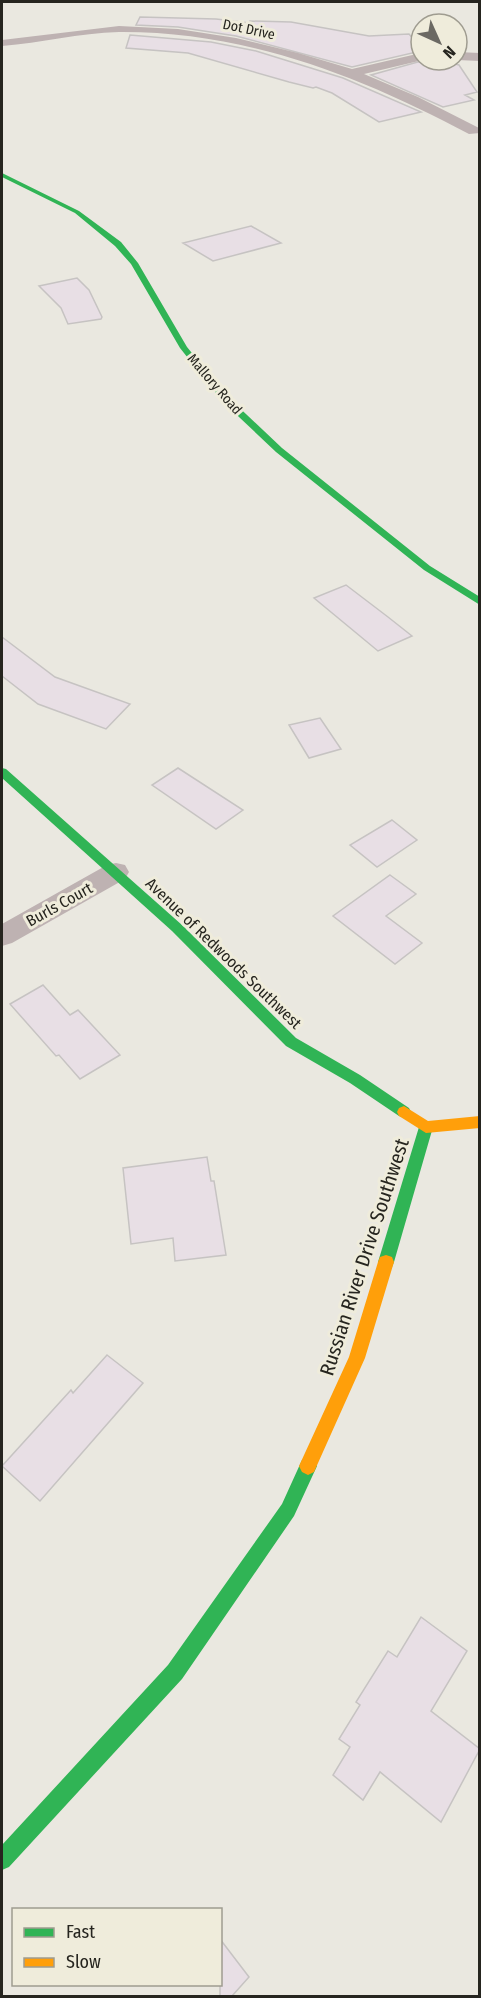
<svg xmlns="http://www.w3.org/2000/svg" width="481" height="1998" viewBox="0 0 481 1998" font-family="'Fira Sans Condensed',sans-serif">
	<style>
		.building { fill: #e8dfe5; stroke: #c6c3c2; stroke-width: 1.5 }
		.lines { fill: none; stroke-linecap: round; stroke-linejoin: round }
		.street { fill: #beb2b2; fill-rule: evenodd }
		.fast { fill: #30b455; fill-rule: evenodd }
		.slow { fill: #ff9f0a; fill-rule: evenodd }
		.labels { text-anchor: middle; stroke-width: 6; stroke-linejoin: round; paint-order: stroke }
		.far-street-label { font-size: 14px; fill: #26251f; stroke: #efecdb }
		.street-label { font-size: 16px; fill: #26251f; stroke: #efecdb }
		.near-street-label { font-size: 20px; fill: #26251f; stroke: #efecdb }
	</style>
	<rect width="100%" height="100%" fill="#eae8e0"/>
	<path class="building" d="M140 17 216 19 250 23V21L291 22 369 36 409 34 421 48V51L352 67 236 36 178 27 136 25Z
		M130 35 211 42 256 51 343 78 421 112 379 122 332 93 316 87 313 88 289 82 188 53 126 48Z
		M425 60H439L459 65 477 92 465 95 474 100 443 107 371 75Z
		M251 226 281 243 213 261 183 243Z
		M77 278 89 290 102 317 101 319 68 324 61 308 39 286Z
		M346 585 388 617 412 636 378 651 314 598Z
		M2 637 55 677 130 704 106 729 38 704 2 676Z
		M320 718 341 749 309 758 289 725Z
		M178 768 243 810 216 829 152 785Z
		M392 820 417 840 377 867 350 845Z
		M390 875 416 894 386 916 422 943 395 964 333 916Z
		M43 985 70 1015 78 1010 120 1055 80 1079 59 1055 56 1056 10 1004Z
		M207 1157 211 1181H214L226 1255 175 1261 173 1238 131 1244 123 1168Z
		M107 1355 143 1383 40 1501 2 1466 71 1390 73 1393Z
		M421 1617 467 1651 431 1711 480 1749 441 1822 380 1772 363 1800 333 1775 350 1747 339 1739 360 1705 356 1702 388 1651 397 1657Z
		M220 1939 249 1977 232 1996H220Z"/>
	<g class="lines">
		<path class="street" d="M119 26 178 29 236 38 298 53 352 69 421 53V60H423L364 74 418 97 479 128 480 133 469 134C360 76 245 31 119 32 79 33 41 43 2 46V40Z
			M457 52 480 53V61L457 60Z
			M116 863 125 865 129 872 125 879 12 943 2 946V924L107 865Z"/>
		<path class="fast" d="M2 173 79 211 121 242 138 263 187 347 228 397 282 448 430 566 480 597V605L424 570 276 452 222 401 180 348 131 264 115 246 75 213 2 177Z
			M2 768 6 769 182 925 296 1038 360 1075 409 1108 411 1112 409 1116 404 1118 399 1116 350 1083 286 1046 172 931 2 778Z
			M426 1121 431 1123 433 1127 394 1262 392 1267 386 1269 380 1267 378 1262 419 1127 421 1123Z
			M308 1457 314 1460 317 1466 294 1516 182 1679 9 1867 2 1870V1845L168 1665 282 1504 302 1460Z"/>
		<path class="slow" d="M404 1106 428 1121 480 1116V1128L426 1133 399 1116 397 1112 399 1108Z
			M386 1255 392 1257 394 1262 365 1358 314 1472 308 1475 302 1472 299 1466 349 1357 378 1262 380 1257Z"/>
	</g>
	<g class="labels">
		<g class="far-street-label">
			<text transform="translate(249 29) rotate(12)" y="5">Dot Drive</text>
			<text transform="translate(215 384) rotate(49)" y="5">Mallory Road</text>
		</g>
		<g class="street-label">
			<text transform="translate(59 904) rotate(-29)" y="6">Burls Court</text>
			<text transform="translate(224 953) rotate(44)" y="6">Avenue of Redwoods Southwest</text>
		</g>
		<g class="near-street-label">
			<text transform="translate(364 1257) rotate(-72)" y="7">Russian River Drive Southwest</text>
		</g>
	</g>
	<rect width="481" height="1998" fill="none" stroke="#26251f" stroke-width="6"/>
	<rect x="12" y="1908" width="210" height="78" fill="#efecdb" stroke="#9f9c90" stroke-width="1.5"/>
	<rect x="24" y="1928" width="30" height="9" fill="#30b455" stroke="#9f9c90" stroke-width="1.5"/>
	<text x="66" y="1938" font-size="18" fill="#26251f">Fast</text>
	<rect x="24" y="1958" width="30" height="9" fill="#ff9f0a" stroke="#9f9c90" stroke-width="1.5"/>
	<text x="66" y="1968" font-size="18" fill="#26251f">Slow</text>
	<g transform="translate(439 42) rotate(135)"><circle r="28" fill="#efecdb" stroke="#9f9c90" stroke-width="1.5"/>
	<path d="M0-4.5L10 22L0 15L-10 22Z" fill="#6b6963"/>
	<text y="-9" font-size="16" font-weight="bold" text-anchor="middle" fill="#26251f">N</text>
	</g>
</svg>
